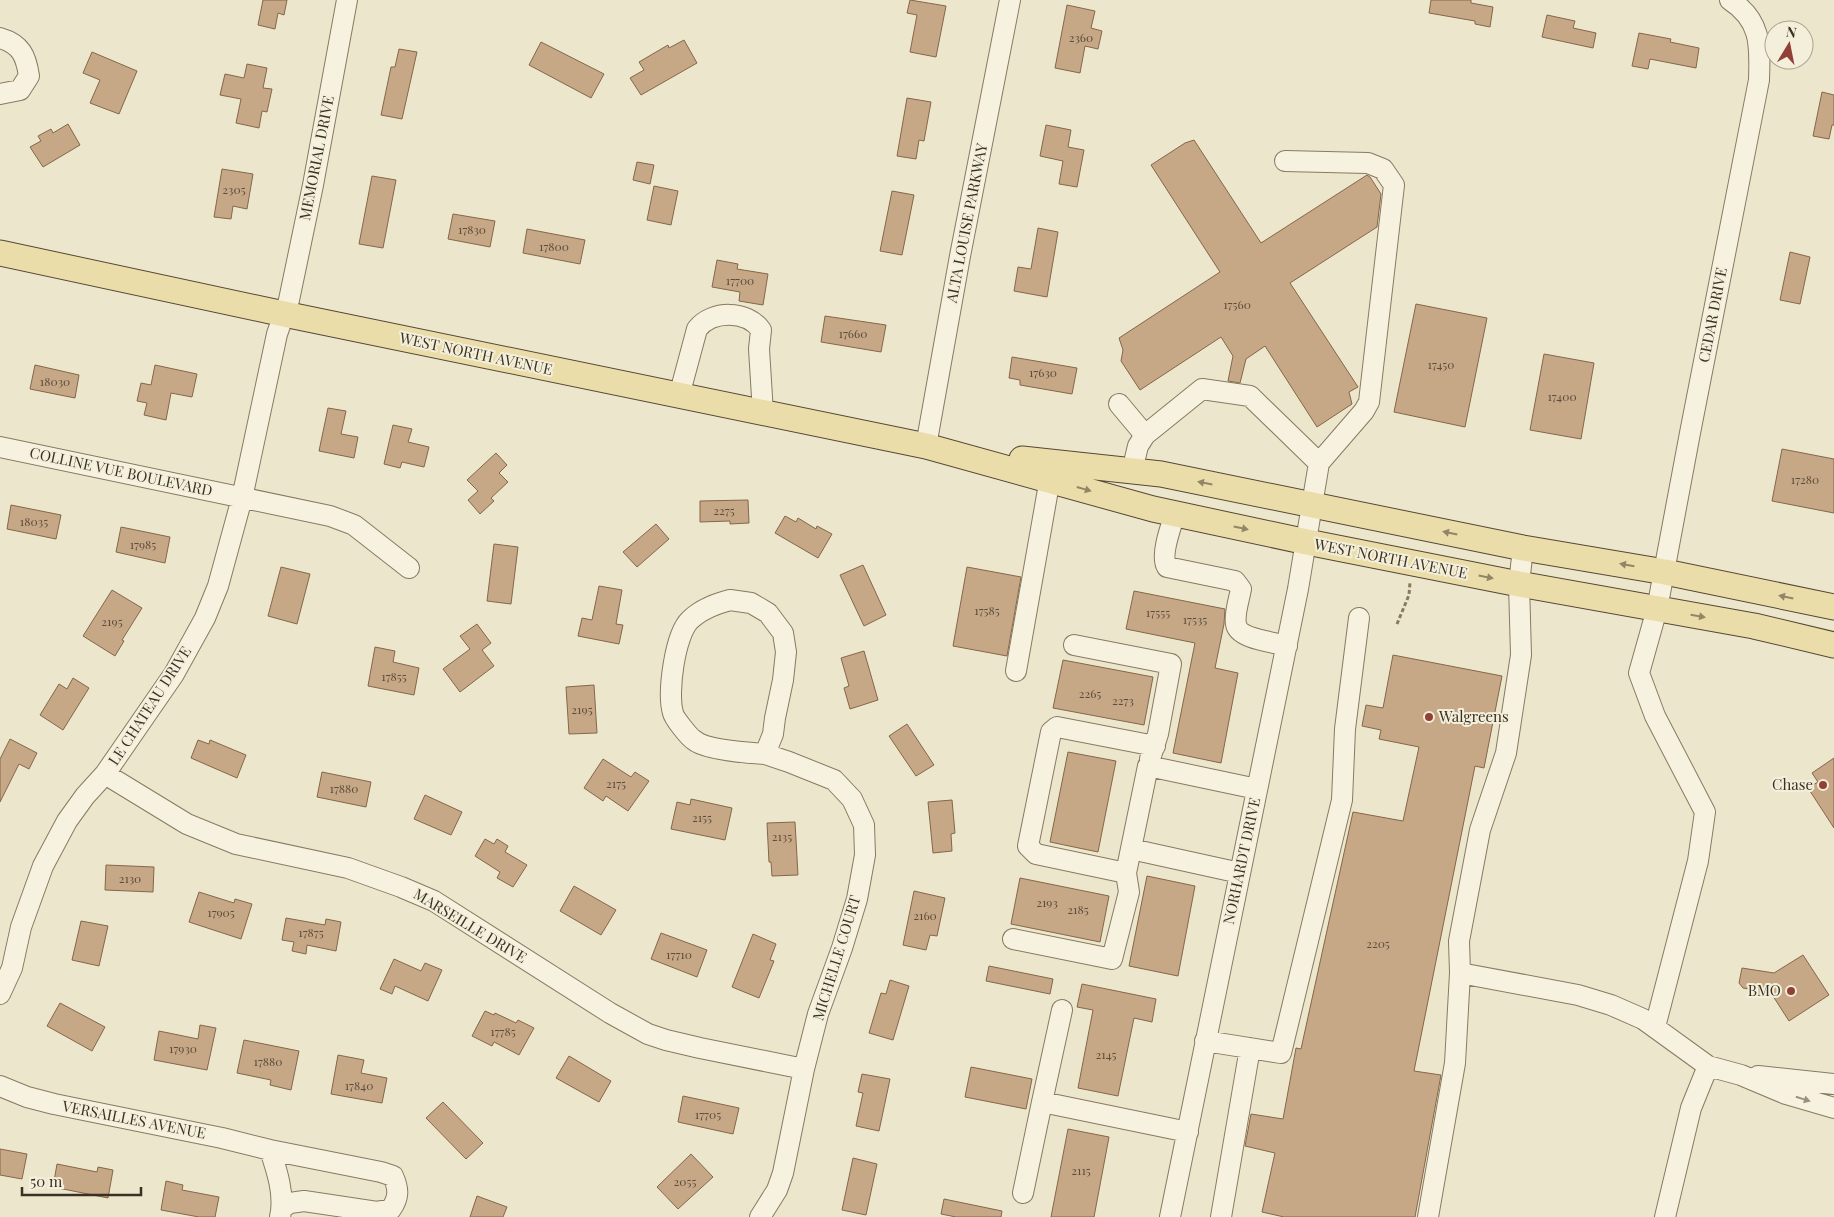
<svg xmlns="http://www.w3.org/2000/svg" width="1834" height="1217" viewBox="0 0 1834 1217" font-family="'Playfair Display',serif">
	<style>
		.building { fill: #c6a786; stroke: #856749 }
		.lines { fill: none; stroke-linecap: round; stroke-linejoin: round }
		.minor-casing { stroke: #887a61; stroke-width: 22 }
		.major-casing { stroke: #564835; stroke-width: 27 }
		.path { stroke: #887a61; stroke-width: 3; stroke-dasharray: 4 2.5; stroke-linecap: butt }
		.minor { stroke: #f7f2df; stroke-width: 20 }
		.major { stroke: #eadda9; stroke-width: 25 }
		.oneway { fill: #928666 }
		.oneway2 { fill: #989181 }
		.poi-dot { fill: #923f36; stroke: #f4efdb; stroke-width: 2 }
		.labels { text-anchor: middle; stroke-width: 4; stroke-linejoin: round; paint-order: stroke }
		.number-label { font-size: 12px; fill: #5d4e3c }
		.street-label { font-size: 15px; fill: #3a3023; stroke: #f4efdb }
		.poi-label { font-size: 15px; fill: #3a3023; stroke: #f4efdb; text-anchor: end }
	</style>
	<rect width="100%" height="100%" fill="#ece6cc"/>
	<path class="building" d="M263 0H287L284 15 278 13 275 29 258 25Z
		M910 0 946 6 936 57 910 52 917 15 907 13Z
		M1431 0H1471V3L1493 7 1490 27 1475 24V21L1429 13Z
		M1067 5 1095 11 1091 28 1102 31 1098 49 1085 46 1080 73 1055 68Z
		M1547 15 1575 21 1573 28 1596 33 1593 48 1542 37Z
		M1639 33 1671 39 1670 42 1699 48 1696 68 1650 59 1648 69 1632 66Z
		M684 40 697 63 641 95 630 78 644 70 639 62 668 45 669 48Z
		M541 42 604 74 591 98 529 65Z
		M399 49 417 52 402 119 381 115 391 67H395Z
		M92 52 137 71 119 114 90 103 100 80 83 73Z
		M247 64 267 68 263 88 272 89 267 112 262 111 259 128 236 123 241 99 220 95 225 74 244 78Z
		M1822 92 1834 95V125H1832L1829 139 1813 136Z
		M907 98 931 102 924 141 919 140 916 159 897 156Z
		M68 124 80 145 43 167 30 147 41 141 38 136 51 129 53 133Z
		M1046 125 1071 130 1068 147 1084 150 1077 187 1059 184 1063 161 1040 156Z
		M1194 140 1261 243 1367 175 1370 177 1381 194 1377 227 1290 283 1358 387 1349 392 1352 404 1317 427 1265 346 1246 359 1240 383 1228 381 1233 356 1221 337 1140 390 1121 361 1123 350 1119 338 1220 272 1151 165 1185 143Z
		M637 162 654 165 650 184 633 180Z
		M222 169 253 174 247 209 233 206 231 219 214 217Z
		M372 176 396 180 383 248 359 244Z
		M654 186 678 191 671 225 647 220Z
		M892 191 914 195 902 255 880 251Z
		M453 214 495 221 490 247 448 239Z
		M1038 228 1058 232 1047 297 1014 291 1018 267 1031 269Z
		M527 229 585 240 580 264 523 253Z
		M1790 252 1810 257 1800 304 1780 300Z
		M717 260 738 264 737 269 768 274 763 305 739 301 740 292 712 287Z
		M1416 304 1487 318 1465 427 1394 412Z
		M825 316 886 325 881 352 821 342Z
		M1544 354 1594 363 1581 439 1530 430Z
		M1012 357 1077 368 1072 394 1020 385V380L1009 378Z
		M35 365 79 375 75 398 30 389Z
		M155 365 197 374 192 397 171 393 166 420 144 415 147 403 137 401 141 383 151 385Z
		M328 408 346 411 341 434 358 437 354 458 319 451Z
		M393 425 412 429 408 442 429 447 424 467 402 462 400 468 384 464Z
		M1782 449 1834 459V513L1772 501Z
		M496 453 507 465 499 473 508 482 491 498 494 501 480 514 468 500 478 491 467 480Z
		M748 500 749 523 730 524V521L700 522V501Z
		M11 505 61 515 56 539 7 529Z
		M785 516 796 522 798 518 816 529 817 526 832 534 818 558 775 533Z
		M656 524 669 539 637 567 623 552Z
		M121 527 170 537 165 563 116 552Z
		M494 544 518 547 511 604 487 601Z
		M863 565 886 615 864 626 840 575Z
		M281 567 310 574 297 624 268 616Z
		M967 567 1021 577 1007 656 953 646Z
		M599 586 622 590 616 624 623 625 619 644 578 636 582 618 592 620Z
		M112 590 142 608 122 640 124 641 115 656 83 636Z
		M1134 591 1225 609 1224 624 1215 668 1238 673 1221 763 1173 753 1195 643 1126 629Z
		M477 624 491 643 482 650 494 666 460 692 443 669 470 649 460 636Z
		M375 647 395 651 393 662 419 668 414 695 368 686Z
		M864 651 878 700 850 709 844 688 849 686 841 658Z
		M1393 655 1502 676 1484 768 1475 766 1414 1071 1441 1075 1415 1217H1284L1262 1212 1275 1153 1245 1146 1251 1114 1283 1119 1296 1048 1301 1049 1353 812 1403 821 1419 747 1379 739 1381 730 1362 726 1366 705 1383 708Z
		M1063 660 1153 677 1144 725 1053 708Z
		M73 678 89 688 63 730 40 715 59 684 67 689Z
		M594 685 597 733 569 734 566 687Z
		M907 724 934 765 916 776 889 736Z
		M10 739 37 753 29 769 19 764 0 802V759Z
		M198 740 209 744 210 740 246 755 237 778 191 758Z
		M1068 752 1116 761 1098 852 1050 842Z
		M1834 758V828L1808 788 1818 782 1812 773Z
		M603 759 631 777 635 772 649 781 628 811 606 796 603 801 584 788Z
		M322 772 371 782 366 807 317 797Z
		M425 795 462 812 451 835 414 819Z
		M691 799 732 808 725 840 671 829 677 802 690 805Z
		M952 800 955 833 951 834 952 851 933 853 928 802Z
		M795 822 798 875 772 876 771 862H769L767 823Z
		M485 839 494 844 497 839 508 846 505 852 527 865 513 887 497 878 500 872 475 856Z
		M106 865 154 867 153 892 105 890Z
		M1147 876 1195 886 1178 976 1129 966Z
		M1020 878 1109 896 1100 942 1011 924Z
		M574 886 616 910 601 935 560 911Z
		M914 891 945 898 937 936 930 935 926 950 903 945Z
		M199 892 234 903 235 899 252 904 241 939 189 922Z
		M286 918 325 925 326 919 341 922 336 951 307 945 306 954 292 951 294 942 282 940Z
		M81 921 108 926 99 966 72 960Z
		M661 933 707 950 697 977 651 959Z
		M753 934 776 944 770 960 774 961 759 998 732 987Z
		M1803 955 1829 995 1789 1021 1771 993 1743 988 1739 983 1742 968 1774 973Z
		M394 959 421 971 425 963 442 970 428 1001 395 986 392 994 380 989Z
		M989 966 1053 979 1050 994 986 981Z
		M890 980 909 986 893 1040 869 1033 881 993 886 994Z
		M1082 984 1156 999 1152 1022 1134 1018 1118 1096 1078 1088 1093 1010 1077 1007Z
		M60 1003 105 1027 92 1051 47 1026Z
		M485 1011 494 1015 495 1013 516 1023 518 1020 534 1028 519 1055 494 1042 492 1046 472 1036Z
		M200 1025 216 1028 207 1070 154 1060 159 1031 198 1039Z
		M244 1040 299 1051 291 1090 270 1085 271 1080 237 1073Z
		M338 1055 364 1060 361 1073 387 1078 382 1103 331 1094Z
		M569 1056 611 1081 599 1102 556 1078Z
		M971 1067 1032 1079 1026 1109 965 1097Z
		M862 1074 890 1079 879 1131 856 1126 863 1093 858 1092Z
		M683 1096 739 1108 733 1134 678 1122Z
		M443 1102 483 1143 466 1159 426 1118Z
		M1068 1129 1109 1137 1094 1217H1051Z
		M0 1149 27 1154 22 1179 0 1175Z
		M691 1154 713 1177 678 1209 657 1187Z
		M853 1158 877 1164 866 1215 842 1210Z
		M57 1164 97 1172 98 1167 113 1170 108 1198 53 1187Z
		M166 1181 183 1185 182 1190 219 1197 215 1217H199L161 1210Z
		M477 1196 507 1207 503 1217H470Z
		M944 1199 1002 1211 1001 1217H956L941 1214Z"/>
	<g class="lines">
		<g class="minor-casing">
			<path id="minor" d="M0 38C21 44 26 56 29 76L20 90 0 94
				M1285 161 1368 163 1383 169 1394 185 1369 402 1364 411 1319 463
				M679 396 697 329C712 310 747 310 761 330L759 349 763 413
				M1119 404 1145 435
				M926 446 960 256 1010 0
				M0 447 330 516 354 525 409 568
				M1132 471 1138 446 1145 435 1202 389 1250 396 1319 463 1298 589 1170 1217
				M1175 514C1171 526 1160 556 1167 567L1235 581 1241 589C1239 600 1234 614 1236 624 1238 639 1274 642 1287 646
				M730 600 751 603 768 613 783 633 786 652 783 680 775 718 773 734 765 754C749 753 705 750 694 740 689 737 674 718 673 713 667 693 675 634 690 620 701 609 715 604 730 600Z
				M1074 645 1171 664 1158 734 1150 759
				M1016 671 1052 467
				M105 774 187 824 236 844 348 868 401 887 434 901 610 1013 648 1034 666 1040 700 1048 804 1069
				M1131 849 1240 873
				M1126 873 1036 854 1028 846 1051 732 1057 727 1155 746
				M1013 939 1112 959 1129 892 1126 873 1148 766 1257 789
				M1460 973 1578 995 1611 1005 1643 1019 1708 1066 1741 1075 1786 1094 1834 1108
				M0 994 12 968 21 927 43 866 67 821 85 796 105 774 174 674 205 618 218 586 242 498 277 334 289 300 313 185 347 0
				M1655 1027 1698 861 1705 812 1655 716 1639 673 1657 609 1690 433 1759 80C1760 46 1762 21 1730 0
				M1205 1041 1281 1053 1342 800 1345 729 1359 618
				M1758 1076 1834 1084
				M0 1086 27 1097 54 1104 222 1138 270 1150 381 1172 393 1176C399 1189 399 1198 391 1209L377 1212 304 1201 290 1203 282 1208
				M1042 1102 1062 1010
				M270 1150C277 1171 285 1195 280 1217
				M1023 1193 1042 1102 1188 1132
				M760 1217 777 1190 783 1173 804 1069 818 1014 842 948 857 899 865 855 864 825 852 799 834 780 789 762 765 754
				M1221 1217 1250 1048
				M1428 1217 1455 1063 1460 973 1459 941 1480 830 1506 753 1521 655 1519 584 1523 548
				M1665 1217 1691 1108 1708 1066"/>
		</g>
		<g class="major-casing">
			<path id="major" d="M0 253 284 314 926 446 1153 509 1307 542 1519 584 1754 626 1834 645
				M1022 459 1161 474 1523 548 1665 572 1834 607"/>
		</g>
		<path class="path" d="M1397 624 1409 595 1410 582"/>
		<use href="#minor" class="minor"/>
		<use href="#major" class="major"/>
	</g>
	<defs><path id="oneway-solid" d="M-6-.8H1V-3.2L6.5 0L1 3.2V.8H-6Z" transform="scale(1.25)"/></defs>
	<g class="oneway">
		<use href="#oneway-solid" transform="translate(1205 483) rotate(-169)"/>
		<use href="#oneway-solid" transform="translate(1084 489) rotate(16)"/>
		<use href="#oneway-solid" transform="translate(1241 528) rotate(12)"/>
		<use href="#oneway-solid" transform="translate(1450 533) rotate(-168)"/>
		<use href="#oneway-solid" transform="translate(1627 565) rotate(-170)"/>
		<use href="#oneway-solid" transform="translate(1486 577) rotate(11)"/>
		<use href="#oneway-solid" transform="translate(1786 597) rotate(-168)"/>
		<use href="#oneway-solid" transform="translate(1698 616) rotate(10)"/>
	</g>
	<use class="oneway2" href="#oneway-solid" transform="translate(1803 1099) rotate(17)"/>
	<g class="poi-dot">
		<circle cx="1429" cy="717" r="5"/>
		<circle cx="1823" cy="785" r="5"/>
		<circle cx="1791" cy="991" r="5"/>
	</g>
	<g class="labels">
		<g class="number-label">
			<text x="1081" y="42">2360</text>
			<text x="234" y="194">2305</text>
			<text x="472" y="234">17830</text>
			<text x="554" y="251">17800</text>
			<text x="740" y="285">17700</text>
			<text x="1237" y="309">17560</text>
			<text x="853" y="338">17660</text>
			<text x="1441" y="369">17450</text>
			<text x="1043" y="377">17630</text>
			<text x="55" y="386">18030</text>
			<text x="1562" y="401">17400</text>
			<text x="1805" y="484">17280</text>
			<text x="724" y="515">2275</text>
			<text x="34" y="526">18035</text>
			<text x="143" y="549">17985</text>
			<text x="987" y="615">17585</text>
			<text x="1158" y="617">17555</text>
			<text x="1195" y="624">17535</text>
			<text x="112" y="626">2195</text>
			<text x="394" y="681">17855</text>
			<text x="1090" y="698">2265</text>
			<text x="1123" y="705">2273</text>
			<text x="582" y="714">2195</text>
			<text x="616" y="788">2175</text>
			<text x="344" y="793">17880</text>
			<text x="702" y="822">2155</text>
			<text x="782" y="841">2135</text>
			<text x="130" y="883">2130</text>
			<text x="1047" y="907">2193</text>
			<text x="1078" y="914">2185</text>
			<text x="221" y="917">17905</text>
			<text x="925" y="920">2160</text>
			<text x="311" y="937">17875</text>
			<text x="1378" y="948">2205</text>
			<text x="679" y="959">17710</text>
			<text x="503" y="1036">17785</text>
			<text x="183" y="1053">17930</text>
			<text x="1106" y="1059">2145</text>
			<text x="268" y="1066">17880</text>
			<text x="359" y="1090">17840</text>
			<text x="708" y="1119">17705</text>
			<text x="1081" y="1175">2115</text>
			<text x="685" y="1186">2055</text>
		</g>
		<g class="street-label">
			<text transform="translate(317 158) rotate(-79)" y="5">MEMORIAL DRIVE</text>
			<text transform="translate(967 223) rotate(-79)" y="5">ALTA LOUISE PARKWAY</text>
			<text transform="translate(1713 315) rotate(-79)" y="5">CEDAR DRIVE</text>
			<text transform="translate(476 354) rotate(12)" y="5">WEST NORTH AVENUE</text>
			<text transform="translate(121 472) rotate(12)" y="5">COLLINE VUE BOULEVARD</text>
			<text transform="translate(1391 559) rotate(11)" y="5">WEST NORTH AVENUE</text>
			<text transform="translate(150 706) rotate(-57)" y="5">LE CHATEAU DRIVE</text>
			<text transform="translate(1242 861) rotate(-78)" y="5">NORHARDT DRIVE</text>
			<text transform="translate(470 926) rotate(31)" y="5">MARSEILLE DRIVE</text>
			<text transform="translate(837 958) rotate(-73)" y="5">MICHELLE COURT</text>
			<text transform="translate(134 1120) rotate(11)" y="5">VERSAILLES AVENUE</text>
		</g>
		<g class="poi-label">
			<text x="1439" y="722" text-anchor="start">Walgreens</text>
			<text x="1813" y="790">Chase</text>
			<text x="1781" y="996">BMO</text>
		</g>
	</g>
	<g transform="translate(1789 45) rotate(10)"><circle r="24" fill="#f4efdb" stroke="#aaa391"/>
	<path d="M0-4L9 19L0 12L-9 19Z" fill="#923f36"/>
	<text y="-8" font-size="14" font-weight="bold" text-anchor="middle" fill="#3a3023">N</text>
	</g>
	<path d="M22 1187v8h119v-8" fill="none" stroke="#3a3023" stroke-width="2.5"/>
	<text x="30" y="1187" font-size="15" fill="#3a3023" stroke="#f4efdb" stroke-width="4" paint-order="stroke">50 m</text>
</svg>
